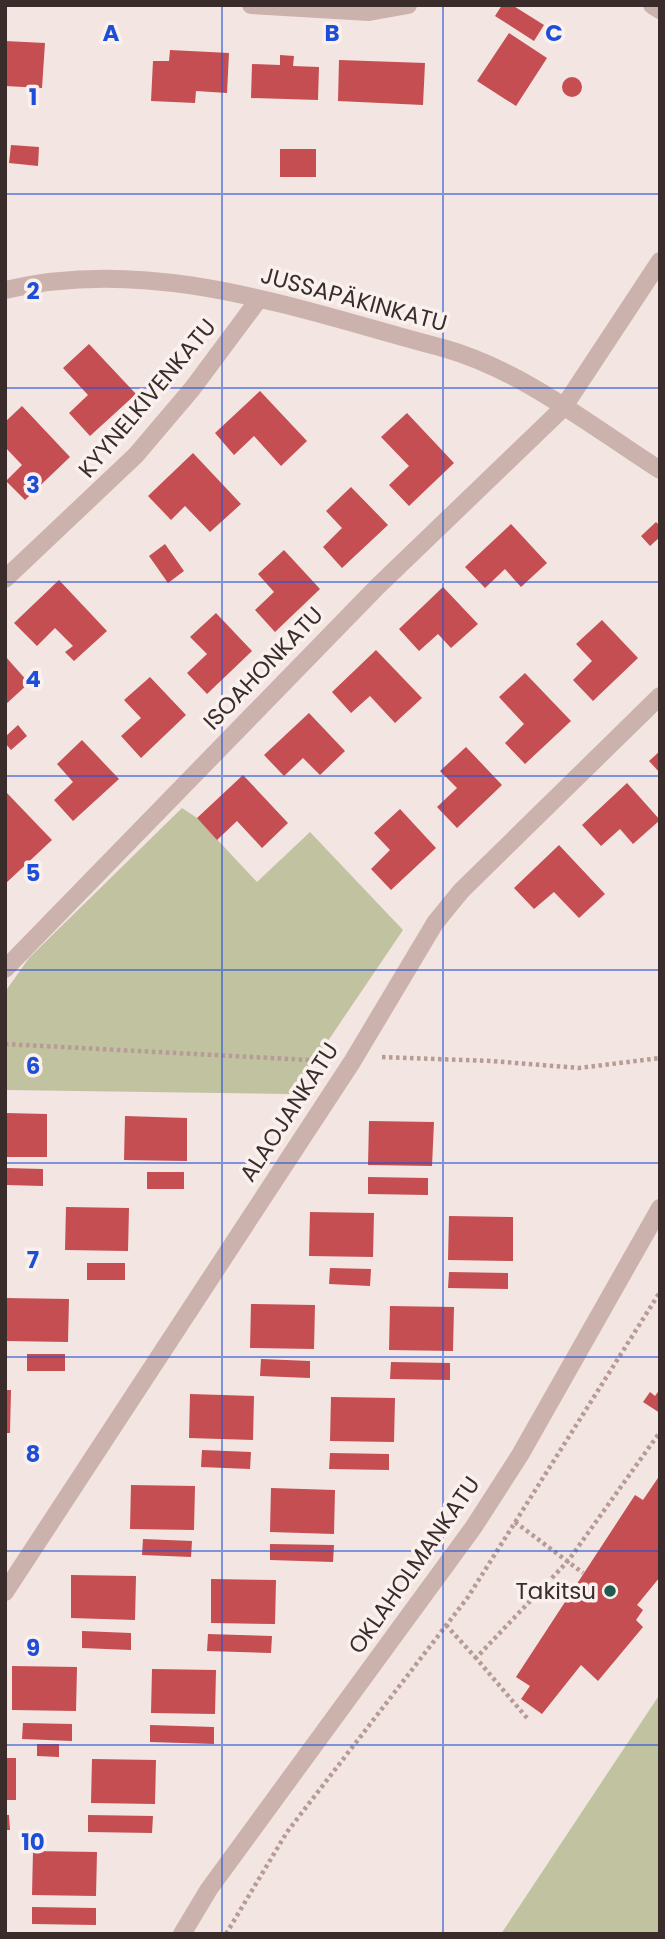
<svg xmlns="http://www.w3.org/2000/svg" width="665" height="1939" viewBox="0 0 665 1939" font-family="Poppins,sans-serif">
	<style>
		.green { fill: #c0c2a0 }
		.building { fill: #c44e52 }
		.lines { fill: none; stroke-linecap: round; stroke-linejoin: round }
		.path { stroke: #b79c96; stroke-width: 4.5; stroke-dasharray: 3.5 3.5; stroke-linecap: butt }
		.minor { stroke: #ccb2ac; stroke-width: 18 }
		.grid { fill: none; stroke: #1d4ed8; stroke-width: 2; stroke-opacity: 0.55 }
		.poi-dot { fill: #215b4f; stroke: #faf1ee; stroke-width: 2.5 }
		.labels { text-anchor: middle; stroke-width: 7; stroke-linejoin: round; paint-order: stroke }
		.street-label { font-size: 23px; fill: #3a2c2b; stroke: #faf1ee }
		.poi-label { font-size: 23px; fill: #3a2c2b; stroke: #faf1ee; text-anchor: end }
		.grid-label { font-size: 23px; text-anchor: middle; font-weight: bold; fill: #1d4ed8; stroke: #faf1ee; stroke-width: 7; stroke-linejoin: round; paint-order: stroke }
	</style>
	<rect width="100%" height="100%" fill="#f3e5e1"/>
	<path class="green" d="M182 808 197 818 257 882 310 832 403 930 292 1094 5 1090V992L29 958Z
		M660 1694V1934H501Z"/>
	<path class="building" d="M502 5H512L544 25 534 41 495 16Z
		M509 33 547 58 516 106 477 81Z
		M5 41 45 43 42 88 5 86Z
		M170 50 229 53 227 93 196 91 195 103 151 101 153 61H169Z
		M280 55 294 56 293 66 319 67 318 100 251 98 252 64 280 65Z
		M339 60 425 63 423 105 338 101Z
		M562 87a10 10 0 1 1 20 0a10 10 0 1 1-20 0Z
		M11 145 39 147 38 166 9 163Z
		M280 149H316V177H280Z
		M89 344 136 394 90 436 69 413 88 395 63 368Z
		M260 391 307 441 281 466 254 436 234 455 215 433Z
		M22 406 70 457 25 500 6 481 22 465 5 447V422Z
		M407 413 454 463 409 506 389 485 409 466 381 437Z
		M193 453 241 504 210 532 185 506 171 520 148 496Z
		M351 487 388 525 342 568 323 547 342 528 326 511Z
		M656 522 660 526V537L650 546 641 536Z
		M511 524 547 563 521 587 505 569 485 588 465 567Z
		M165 544 184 571 168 583 149 556Z
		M284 550 320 589 275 632 255 610 274 592 258 574Z
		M59 580 107 631 74 661 65 652 73 646 55 628 37 646 14 623Z
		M443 587 478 624 451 648 438 634 419 651 399 629Z
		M216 613 252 651 207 694 187 673 207 654 190 637Z
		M602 620 638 658 593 701 573 680 592 661 576 644Z
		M376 650 422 698 395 723 370 696 351 713 332 692Z
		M5 656 29 683 5 705Z
		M525 673 571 721 525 764 505 743 524 724 499 697Z
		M150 677 186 715 141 758 121 736 141 718 124 700Z
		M309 713 345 751 320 775 303 758 284 776 264 755Z
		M18 725 27 736 11 750 5 743V737Z
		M82 740 119 779 73 821 54 800 73 782 57 764Z
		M466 747 502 785 457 828 437 807 457 788 440 771Z
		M660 751V773L649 761Z
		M243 775 288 823 262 848 237 821 217 840 197 818Z
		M627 783 660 820 633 844 620 829 601 846 582 825Z
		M5 791 52 840 5 884 6 843Z
		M400 809 436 848 391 890 371 869 390 850 374 833Z
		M559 845 605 894 579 918 554 892 534 909 514 888Z
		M5 1113 47 1114V1157H5Z
		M125 1116 187 1118V1161L124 1160Z
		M369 1121 434 1122 432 1166 368 1165Z
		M6 1168 43 1169V1186L6 1185Z
		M147 1172H184V1189H147Z
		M368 1177 428 1178V1195L368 1194Z
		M66 1207 129 1208 128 1251 65 1250Z
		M310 1212 374 1213 373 1257 309 1256Z
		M449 1216 513 1217V1261L448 1260Z
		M87 1263H125V1280H87Z
		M330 1268 371 1269 370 1286 329 1284Z
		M449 1272 508 1273V1289L448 1288Z
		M6 1298 69 1299 68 1342 5 1341Z
		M251 1304 315 1305 314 1349 250 1348Z
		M390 1306 454 1307 453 1351 389 1350Z
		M27 1354H65V1371H27Z
		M261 1359 310 1361V1378L260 1376Z
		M391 1362 450 1363V1380L390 1379Z
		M660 1389V1413L643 1402 650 1392 655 1396Z
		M5 1390H11L10 1433H5Z
		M190 1394 254 1396 253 1440 189 1438Z
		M331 1397 395 1398 394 1442 330 1441Z
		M202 1450 251 1452 250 1469 201 1467Z
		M330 1453 389 1454V1470L329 1469Z
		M660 1475V1577L637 1605 643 1610 636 1620 643 1627 598 1681 581 1665 542 1714 521 1699 530 1686 516 1677 635 1495 643 1500Z
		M131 1485 195 1486 194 1530 130 1529Z
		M271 1488 335 1490 334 1534 270 1532Z
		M143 1539 192 1541 191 1557 142 1555Z
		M270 1544 334 1545 333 1562 270 1560Z
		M71 1575 136 1576 135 1620 71 1618Z
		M211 1579 276 1580 275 1624 211 1623Z
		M82 1631 131 1633V1650L82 1648Z
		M208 1634 272 1636 271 1653 207 1651Z
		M12 1666 77 1667 76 1711 12 1710Z
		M152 1669 216 1670 215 1714 151 1713Z
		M23 1723 72 1724V1741L22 1739Z
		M150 1725 214 1727V1744L150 1742Z
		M37 1744H59V1757L37 1756Z
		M5 1758H16V1800H5Z
		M92 1759 156 1760 155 1804 91 1803Z
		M5 1815H9L10 1830H5Z
		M88 1815 153 1816 152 1833 88 1832Z
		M33 1851 97 1852 96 1896 32 1895Z
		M32 1907 96 1908V1925L32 1924Z"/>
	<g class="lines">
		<path class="path" d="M5 1044 328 1061
			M382 1057 491 1061 579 1068 660 1058
			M515 1522 583 1573
			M446 1625 476 1658
			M527 1718 476 1658 568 1561 660 1432
			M226 1934 287 1832 468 1597 660 1292"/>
		<path class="minor" d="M251 5 369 12 408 5
			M652 5 660 10
			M5 290C153 254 302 311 443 348 522 370 591 426 660 470
			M5 579 136 455 192 389 259 299
			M5 969 377 587 563 408 660 261
			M5 1592 352 1062 435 923 461 891 660 696
			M182 1934 209 1889 473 1528 520 1455 660 1208"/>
	</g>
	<path class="grid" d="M222 5V1934M443 5V1934M5 194H660M5 388H660M5 582H660M5 776H660M5 970H660M5 1163H660M5 1357H660M5 1551H660M5 1745H660"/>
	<circle class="poi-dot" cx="610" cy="1591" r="7"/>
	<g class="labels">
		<g class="street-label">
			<text transform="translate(354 299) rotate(15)" y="8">JUSSAPÄKINKATU</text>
			<text transform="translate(147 398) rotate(-50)" y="8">KYYNELKIVENKATU</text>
			<text transform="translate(263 668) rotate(-46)" y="8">ISOAHONKATU</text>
			<text transform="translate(289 1112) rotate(-57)" y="8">ALAOJANKATU</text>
			<text transform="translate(414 1565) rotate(-55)" y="8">OKLAHOLMANKATU</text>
		</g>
		<g class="poi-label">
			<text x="596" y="1599">Takitsu</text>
		</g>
	</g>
	<g class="grid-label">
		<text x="111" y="41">A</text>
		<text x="332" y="41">B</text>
		<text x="554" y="41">C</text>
		<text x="33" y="105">1</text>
		<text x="33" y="299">2</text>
		<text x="33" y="493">3</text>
		<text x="33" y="687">4</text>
		<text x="33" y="881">5</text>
		<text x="33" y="1074">6</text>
		<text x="33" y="1268">7</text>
		<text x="33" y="1462">8</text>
		<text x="33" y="1656">9</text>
		<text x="33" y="1850">10</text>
	</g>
	<rect width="665" height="1939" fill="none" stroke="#3a2c2b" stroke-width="14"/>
</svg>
